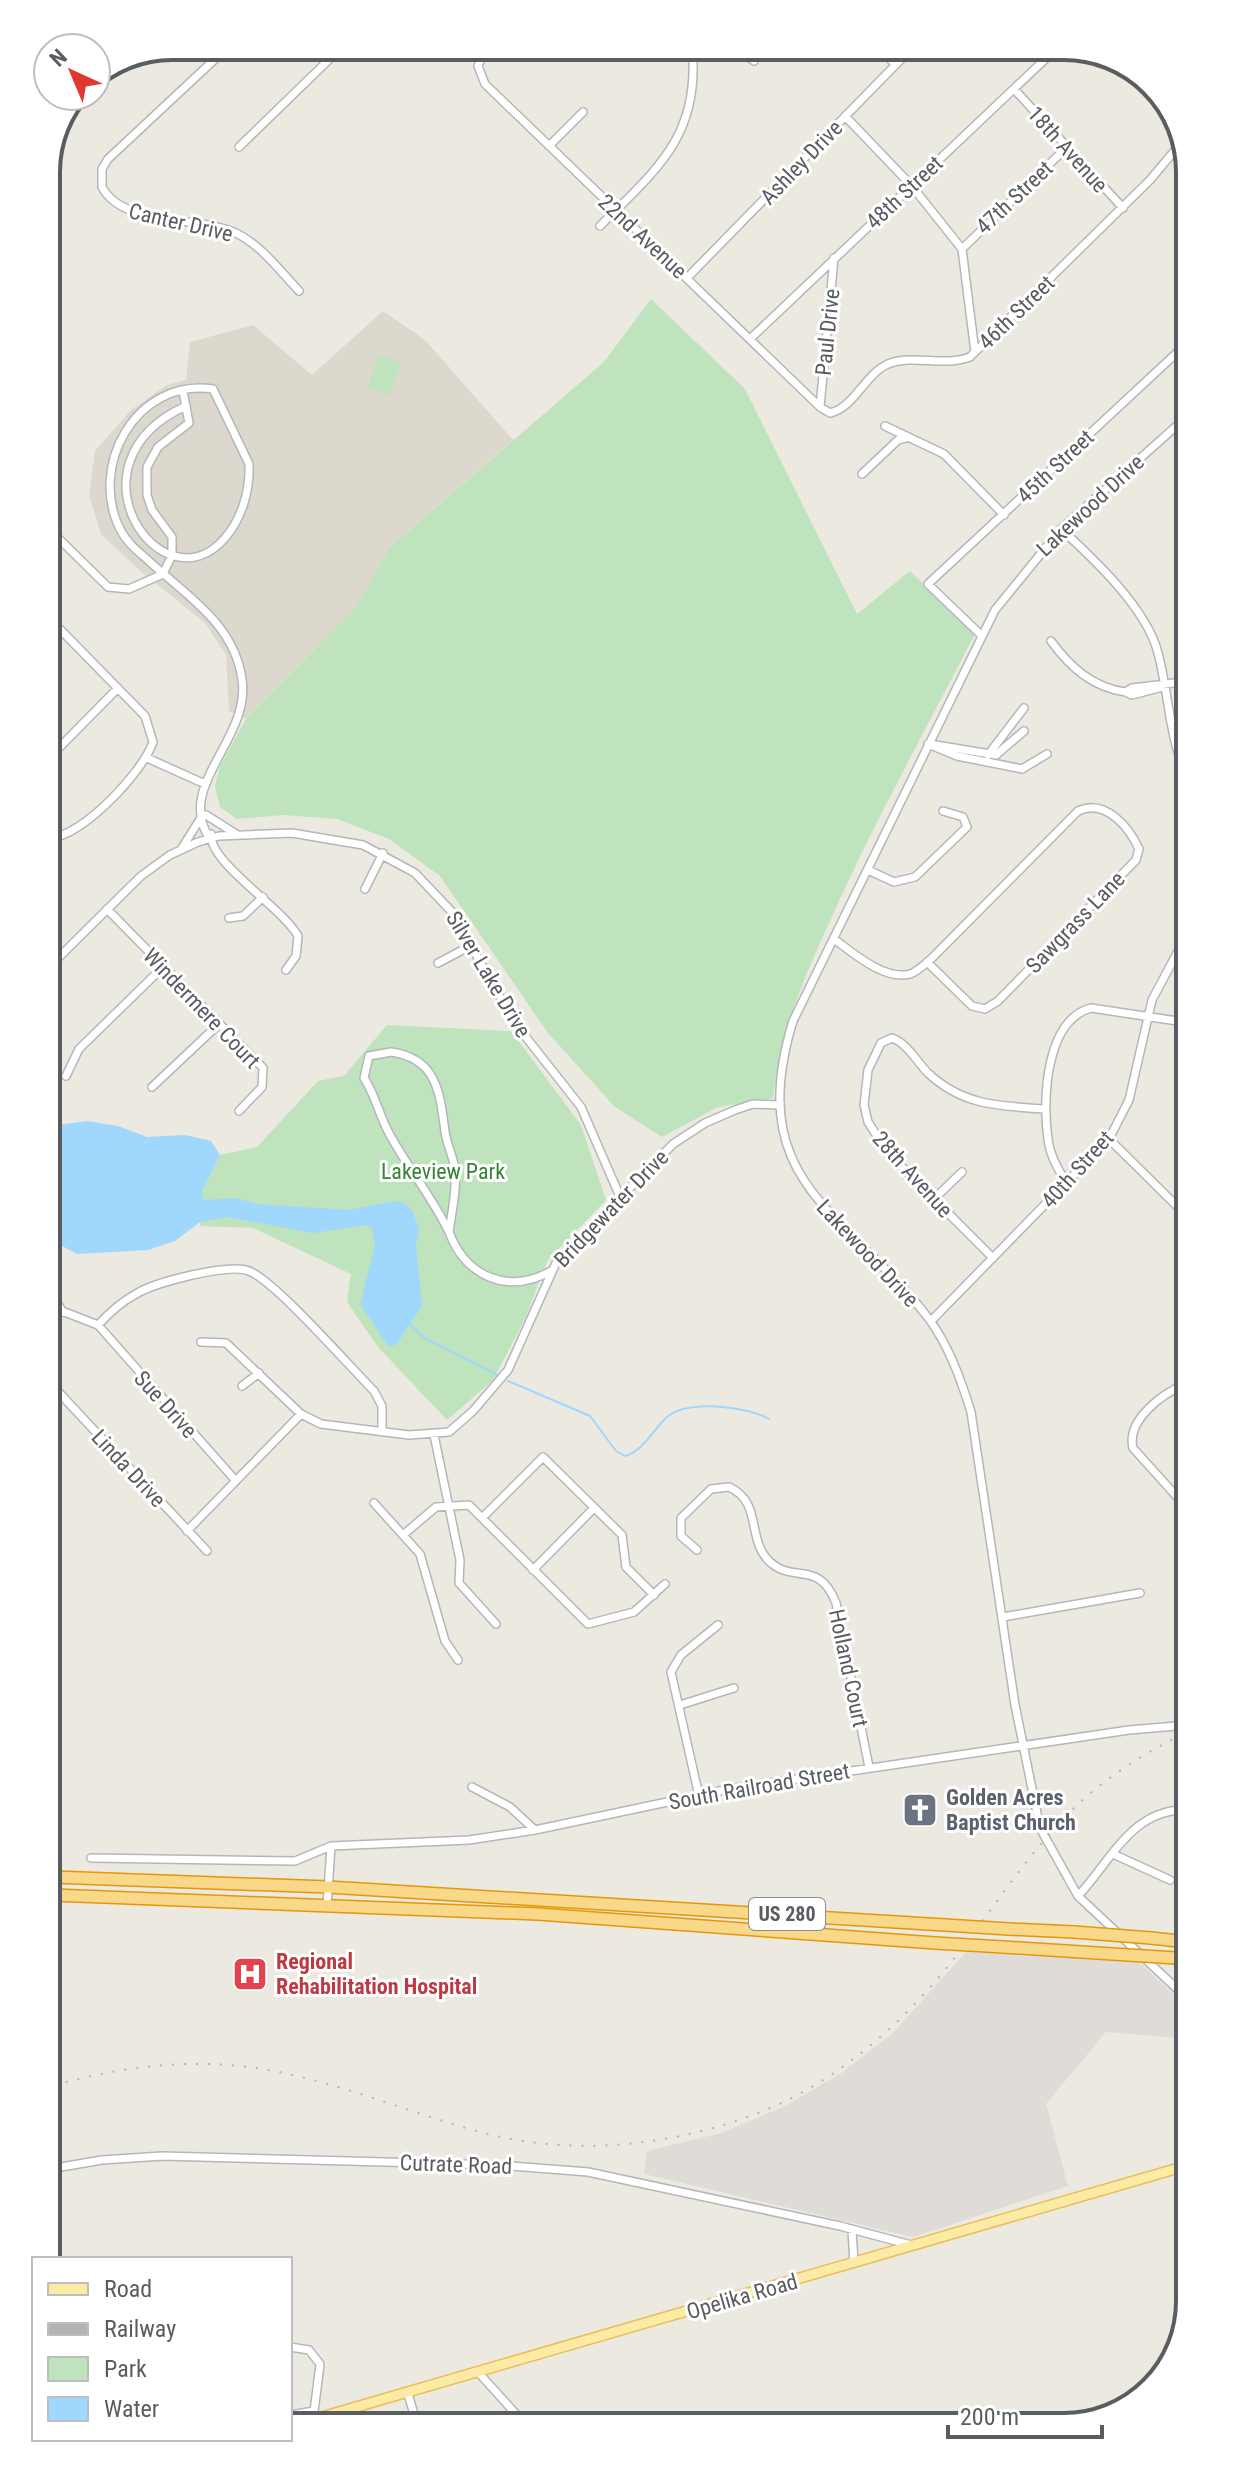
<svg xmlns="http://www.w3.org/2000/svg" width="1236" height="2473" viewBox="0 0 1236 2473" font-family="'Roboto Condensed',sans-serif">
	<style>
		.industrial { fill: #dfdcd8 }
		.education { fill: #dcd8ce }
		.green { fill: #bee3bd }
		.water { fill: #a0d7fc }
		.lines { fill: none; stroke-linecap: round; stroke-linejoin: round }
		.stream { stroke: #a0d7fc; stroke-width: 2 }
		.minor-casing { stroke: #b3b7bb; stroke-width: 10 }
		.major-casing { stroke: #ecbd59; stroke-width: 12 }
		.highway-casing { stroke: #e49708; stroke-width: 14 }
		.minor { stroke: #fff; stroke-width: 7 }
		.major { stroke: #fceba5; stroke-width: 9 }
		.highway { stroke: #f9d88a; stroke-width: 11 }
		.rail { stroke: #b2b3b3; stroke-width: 2; stroke-dasharray: 2 10; stroke-linecap: butt }
		.highway-bridge-casing { stroke: #e49708; stroke-width: 14; stroke-linecap: butt }
		.highway-bridge { stroke: #f9d88a; stroke-width: 11 }
		.labels { text-anchor: middle; stroke-width: 6; stroke-linejoin: round; paint-order: stroke }
		.shield { fill: #fff; stroke: #8b8e90; stroke-width: 2 }
		.shield-label { font-size: 20px; font-weight: bold; fill: #595d61 }
		.street-label { font-size: 22px; fill: #595d61; stroke: #fff }
		.park-label { font-size: 22px; fill: #378238; stroke: #fff }
		.worship-label { font-size: 22px; font-weight: bold; fill: #5b616d; stroke: #fff; text-anchor: start }
		.health-label { font-size: 22px; font-weight: bold; fill: #be3a42; stroke: #fff; text-anchor: start }
		.rim { fill: none; stroke: #595d61; stroke-width: 4 }
	</style>
	<rect width="100%" height="100%" fill="#ece9e0"/>
	<path class="industrial" d="M966 1952 1139 1962 1189 2009V2039L1106 2032 1046 2104 1068 2186 913 2237 644 2174 647 2151 721 2133 783 2107 840 2074 892 2034Z"/>
	<path class="education" d="M383 311 425 340 513 440 389 548 356 607 246 719 229 711 226 655 205 623 137 568 101 534 89 495 95 451 131 410 167 385 186 380 190 342 253 325 312 375Z"/>
	<path class="green" d="M651 299 745 389 857 614 910 571 975 634C926 729 874 822 831 919 804 978 780 1032 773 1098L718 1107 662 1137 615 1107 548 1033 440 876 389 839 337 819 283 815 237 819 220 807 215 786 220 766 246 719 356 607 389 548 604 362Z
		M379 355 402 363 390 395 367 387Z
		M387 1025 511 1031 581 1125 606 1200 547 1261 526 1317 493 1380 447 1420 378 1347 347 1302 351 1274 253 1228 200 1226 202 1191 220 1155 257 1147 318 1081 344 1076Z"/>
	<path class="water" d="M87 1121 118 1126 147 1137 185 1135 211 1141 220 1155 202 1191 203 1200 235 1198 257 1204 348 1210 395 1201 405 1204 412 1210 419 1230 416 1245 422 1306 396 1345 388 1346 360 1304 375 1246 372 1229 366 1225 314 1233 226 1217 200 1222 175 1241 148 1250 77 1254 51 1240 50 1126Z"/>
	<g class="lines">
		<path class="stream" d="M411 1325 423 1337 499 1376
			M508 1381 590 1416 616 1451 625 1456C644 1450 652 1431 666 1418 686 1399 747 1406 769 1419"/>
		<g class="minor-casing">
			<path id="minor" d="M229 46 108 159 102 169V187C123 227 197 215 236 233 261 245 281 272 299 291
				M486 46 478 66 485 84 820 407 830 413C854 408 865 374 888 364 913 354 944 367 970 357L1150 180 1181 143
				M693 46 743 53 754 61
				M877 46 895 64
				M1014 89 1123 208
				M845 116 911 185 962 249 975 352
				M549 146 583 112
				M239 147 343 46
				M600 226C657 169 701 136 692 46
				M962 249 1067 147
				M687 278 914 46
				M750 339 1059 46
				M186 406C60 463 162 611 225 538 242 518 250 491 249 464L213 389C136 378 87 467 121 531 128 544 139 552 150 562 187 596 234 624 242 679 251 740 174 786 210 839
				M820 407 834 258
				M1182 421 1061 529 995 610 793 1021C743 1185 846 1210 929 1319 949 1346 961 1380 971 1412L1015 1705 1040 1828 1078 1896 1189 2000
				M885 426 944 454 1004 515
				M862 474 898 440 909 437
				M48 528 108 587 129 589 163 574 172 555V537L152 510 147 495V467L158 447 189 423 183 391
				M1061 529C1094 559 1147 609 1158 653 1168 690 1169 732 1183 767
				M48 617 145 716 153 742C143 772 81 838 49 838
				M981 635 928 584 1182 348
				M1051 641C1070 667 1093 688 1126 692L1132 688 1183 682
				M1126 692 1132 695 1166 686
				M928 744 957 756 1022 769 1047 754
				M930 744 996 755 1024 731
				M988 755 1024 708
				M49 758 118 688
				M147 758 205 784
				M206 815 236 834
				M211 834C209 863 282 907 298 936L296 956 286 970
				M182 848 202 816
				M868 870 894 882 915 877 967 827 963 817 943 811
				M365 889 383 853
				M107 909 263 1068 262 1087 239 1111
				M229 918 243 916 263 897
				M834 939C853 953 885 981 910 974 917 972 926 963 932 958L1078 811C1105 798 1129 827 1139 849L1136 860 998 1001 985 1009 972 1006 927 962
				M438 963 472 945
				M50 966 141 876 170 855 198 842 219 836 292 833 363 845 415 873 452 912 514 1022 581 1107 621 1199
				M391 1052C437 1058 440 1093 445 1132 447 1145 453 1156 455 1169 457 1189 452 1211 449 1232 432 1197 408 1168 390 1135 379 1116 376 1096 364 1078L369 1056Z
				M66 1076 79 1049 163 967
				M152 1087 219 1024
				M1109 1139 1185 1214
				M1067 1184C1058 1169 1050 1156 1048 1139 1042 1099 1046 1020 1091 1008L1184 1022
				M934 1199 962 1172
				M449 1232C466 1277 508 1295 551 1271
				M993 1258 888 1153 868 1122 864 1105 868 1070 881 1043 892 1038C907 1043 917 1062 928 1073 963 1106 1000 1106 1045 1109
				M51 1292 62 1311
				M62 1311 98 1325C109 1313 121 1302 136 1294 155 1282 229 1263 249 1271 275 1281 349 1366 374 1391L382 1406V1432
				M51 1321 62 1311
				M931 1321 1109 1139 1129 1100 1152 1000 1184 940
				M98 1325 236 1481
				M201 1342 226 1343 301 1414 321 1424 409 1435 449 1432 473 1411 508 1370 556 1263 673 1144 705 1123 735 1110 753 1104 778 1105
				M51 1384 207 1551
				M1186 1384C1163 1393 1126 1420 1133 1448L1187 1508
				M242 1386 259 1373
				M434 1435 460 1560 459 1583 496 1624
				M374 1503 420 1554 445 1641 458 1660
				M482 1518 543 1457 622 1535 626 1567 654 1595
				M187 1531 301 1414
				M403 1535 436 1507 469 1505 588 1624 634 1612 665 1584
				M697 1550 681 1536V1518L711 1489 729 1487C763 1502 746 1540 770 1562 794 1584 819 1559 836 1603L869 1767
				M533 1570 594 1508
				M1003 1617 1140 1593
				M680 1705 734 1688
				M472 1787 510 1807 535 1830
				M699 1796 671 1672 681 1655 718 1625
				M1113 1854 1170 1880
				M91 1858 295 1861 331 1846 469 1840 535 1830 729 1789 1129 1730 1188 1725
				M1078 1896C1111 1861 1133 1807 1188 1810
				M327 1906 331 1846
				M55 2168 102 2160 162 2156 497 2165 588 2172 840 2226 911 2245
				M852 2230 854 2263
				M290 2347 309 2350 320 2364 313 2420
				M478 2372 524 2423
				M408 2394 417 2424
				M290 2415 314 2411"/>
		</g>
		<g class="major-casing">
			<path id="major" d="M1119 63 1181 126
				M294 2425 1189 2165"/>
		</g>
		<g class="highway-casing">
			<path id="highway" d="M53 1877 328 1887 945 1925
				M53 1895 538 1914 935 1943
				M1009 1929 1074 1932
				M1151 1938 1188 1942
				M1003 1947 1097 1953
				M1176 1958 1189 1959"/>
		</g>
		<use href="#minor" class="minor"/>
		<use href="#major" class="major"/>
		<use href="#highway" class="highway"/>
		<path class="rail" d="M54 2085C125 2066 194 2057 268 2070 343 2083 414 2115 488 2134 576 2156 673 2146 758 2113 839 2082 908 2019 960 1951 997 1903 1030 1851 1074 1808 1107 1776 1147 1752 1188 1731"/>
		<g class="highway-bridge-casing">
			<path id="highway-bridge" d="M945 1925 1009 1929
				M1074 1932 1151 1938
				M935 1943 1003 1947
				M1097 1953 1176 1958"/>
		</g>
		<use href="#highway-bridge" class="highway-bridge"/>
	</g>
	<defs>
		<g id="church-square" transform="scale(1.8)"><rect x="-9" y="-9" width="18" height="18" rx="4" fill="#6b7280" stroke="#fff"/><path d="M-1.2-6h2.4v3.5h3.3v2.4h-3.3V6h-2.4V-.1h-3.3v-2.4h3.3Z" fill="#fff"/></g>
		<g id="hospital-square" transform="scale(1.8)"><rect x="-9" y="-9" width="18" height="18" rx="4" fill="#e0444e" stroke="#fff"/><path d="M-5-5h3v3.5h4V-5h3V5h-3V1.5h-4V5h-3Z" fill="#fff"/></g>
	</defs>
	<g fill-rule="evenodd">
		<use href="#church-square" x="920" y="1810"/>
		<use href="#hospital-square" x="250" y="1974"/>
	</g>
	<g class="labels">
		<rect class="shield" x="749" y="1898" width="76" height="32" rx="6"/>
		<g class="shield-label">
			<text x="787" y="1921">US 280</text>
		</g>
		<g class="street-label">
			<text transform="translate(1068 149) rotate(48)" y="8">18th Avenue</text>
			<text transform="translate(801 162) rotate(-46)" y="8">Ashley Drive</text>
			<text transform="translate(904 192) rotate(-43)" y="8">48th Street</text>
			<text transform="translate(1014 197) rotate(-43)" y="8">47th Street</text>
			<text transform="translate(181 222) rotate(13)" y="8">Canter Drive</text>
			<text transform="translate(643 236) rotate(43)" y="8">22nd Avenue</text>
			<text transform="translate(1016 312) rotate(-44)" y="8">46th Street</text>
			<text transform="translate(827 332) rotate(-84)" y="8">Paul Drive</text>
			<text transform="translate(1055 466) rotate(-43)" y="8">45th Street</text>
			<text transform="translate(1090 505) rotate(-43)" y="8">Lakewood Drive</text>
			<text transform="translate(1075 922) rotate(-46)" y="8">Sawgrass Lane</text>
			<text transform="translate(489 974) rotate(59)" y="8">Silver Lake Drive</text>
			<text transform="translate(202 1008) rotate(46)" y="8">Windermere Court</text>
			<text transform="translate(1077 1169) rotate(-48)" y="8">40th Street</text>
			<text transform="translate(913 1174) rotate(48)" y="8">28th Avenue</text>
			<text transform="translate(611 1208) rotate(-46)" y="8">Bridgewater Drive</text>
			<text transform="translate(868 1253) rotate(47)" y="8">Lakewood Drive</text>
			<text transform="translate(166 1404) rotate(48)" y="8">Sue Drive</text>
			<text transform="translate(129 1468) rotate(47)" y="8">Linda Drive</text>
			<text transform="translate(849 1668) rotate(78)" y="8">Holland Court</text>
			<text transform="translate(759 1786) rotate(-10)" y="8">South Railroad Street</text>
			<text transform="translate(456 2164) rotate(2)" y="8">Cutrate Road</text>
			<text transform="translate(742 2296) rotate(-16)" y="8">Opelika Road</text>
		</g>
		<g class="park-label">
			<text x="443" y="1179">Lakeview Park</text>
		</g>
		<g class="worship-label">
			<text x="946" y="1805">Golden Acres<tspan x="946" dy="25">Baptist Church</tspan></text>
		</g>
		<g class="health-label">
			<text x="276" y="1969">Regional<tspan x="276" dy="25">Rehabilitation Hospital</tspan></text>
		</g>
	</g>
	<path d="M0 0H1236V2473H0ZM172 60H1064A112 112 0 0 1 1176 172V2301A112 112 0 0 1 1064 2413H172A112 112 0 0 1 60 2301V172A112 112 0 0 1 172 60Z" fill="#fff" fill-rule="evenodd"/>
	<path class="rim" d="M172 60H1064A112 112 0 0 1 1176 172V2301A112 112 0 0 1 1064 2413H172A112 112 0 0 1 60 2301V172A112 112 0 0 1 172 60Z"/>
	<rect x="32" y="2257" width="260" height="184" fill="#ffffff" stroke="#bdbec0" stroke-width="2"/>
	<rect x="48" y="2283" width="40" height="12" fill="#fceba5" stroke="#bdbec0" stroke-width="2"/>
	<text x="104" y="2297" font-size="24" fill="#595d61">Road</text>
	<rect x="48" y="2323" width="40" height="12" fill="#b2b3b3" stroke="#bdbec0" stroke-width="2"/>
	<text x="104" y="2337" font-size="24" fill="#595d61">Railway</text>
	<rect x="48" y="2357" width="40" height="24" fill="#bee3bd" stroke="#bdbec0" stroke-width="2"/>
	<text x="104" y="2377" font-size="24" fill="#595d61">Park</text>
	<rect x="48" y="2397" width="40" height="24" fill="#a0d7fc" stroke="#bdbec0" stroke-width="2"/>
	<text x="104" y="2417" font-size="24" fill="#595d61">Water</text>
	<g transform="translate(72 72) rotate(316)"><circle r="38" fill="#ffffff" stroke="#bdbec0" stroke-width="2"/>
	<path d="M0-6L14 30L0 20L-14 30Z" fill="#e23730"/>
	<text y="-12" font-size="22" font-weight="bold" text-anchor="middle" fill="#595d61">N</text>
	</g>
	<path d="M948 2425v12h154v-12" fill="none" stroke="#595d61" stroke-width="4"/>
	<text x="960" y="2425" font-size="24" fill="#595d61" stroke="#ffffff" stroke-width="6" paint-order="stroke">200 m</text>
</svg>
